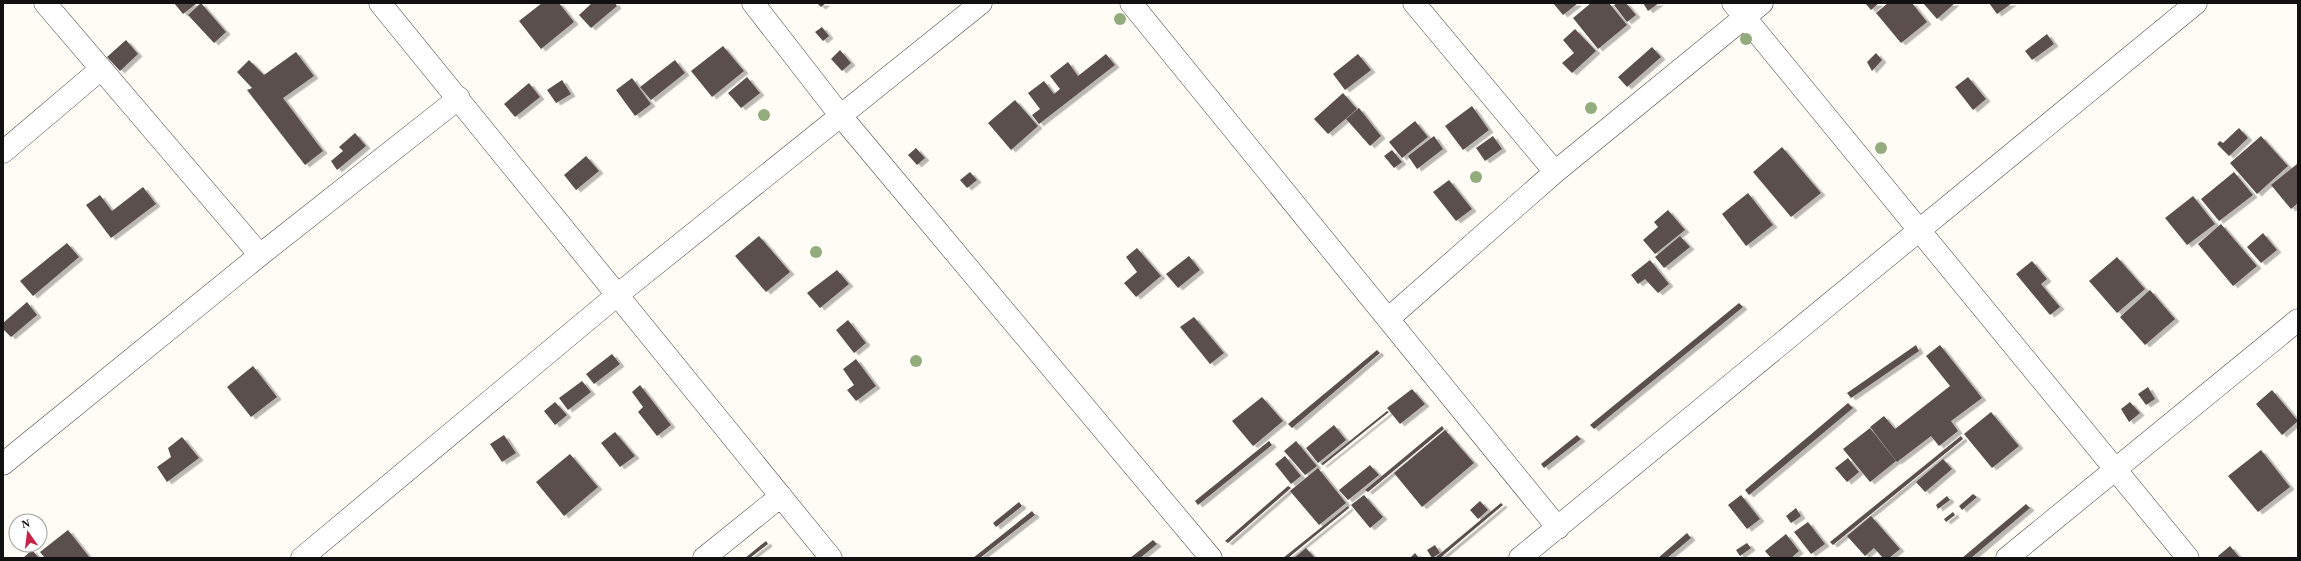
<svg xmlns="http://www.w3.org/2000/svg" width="2301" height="561" viewBox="0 0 2301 561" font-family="Georgia,serif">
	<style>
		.building { fill: #5a504d; filter: url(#shadow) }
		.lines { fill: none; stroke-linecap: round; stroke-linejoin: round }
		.minor-casing { stroke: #444; stroke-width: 23 }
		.minor { stroke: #fff; stroke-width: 22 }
		.tree { fill: #93ac7e }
	</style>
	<defs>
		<filter id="shadow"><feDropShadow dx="4.5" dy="2.5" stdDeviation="0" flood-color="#0004"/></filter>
	</defs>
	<rect width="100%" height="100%" fill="#fffbf5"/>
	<path class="building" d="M174 3H197L183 14Z
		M201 3 226 32 214 43 188 15Z
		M542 3H559L574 22 541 49 519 21Z
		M592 3H615L617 6 591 28 579 15Z
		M817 3H826L821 7Z
		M1553 3H1578L1563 15Z
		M1591 3H1609L1627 25 1598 49 1573 18Z
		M1617 3H1626L1636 15 1627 22 1614 5Z
		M1643 3H1659L1648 11Z
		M1865 3H1879L1871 10Z
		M1888 3H1912L1927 22 1901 43 1876 13Z
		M1923 3H1955L1937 19Z
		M1989 3H2012L1997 14Z
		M822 27 829 36 823 41 815 32Z
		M1575 29 1596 51 1572 73 1562 63 1574 53 1563 40Z
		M2047 34 2054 44 2032 60 2025 51Z
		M126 40 138 54 120 71 107 57Z
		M723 46 744 71 712 97 691 71Z
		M1652 47 1661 57 1627 87 1618 77Z
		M840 50 851 63 842 71 831 59Z
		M296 52 314 76 283 98 323 151 305 165 247 90 252 88 237 72 249 60 264 75Z
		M1876 53 1882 60 1872 71 1867 62Z
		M1106 54 1115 65 1039 124 1032 115 1040 109 1028 93 1044 81 1054 94 1060 89 1050 76 1068 62 1078 76Z
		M1358 54 1371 70 1345 90 1333 74Z
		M675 60 685 73 651 100 640 87Z
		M747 77 760 93 741 108 728 93Z
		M1968 77 1986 99 1973 110 1955 87Z
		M632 78 651 104 635 116 616 90Z
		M562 80 571 94 556 103 547 90Z
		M529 83 540 97 515 117 504 104Z
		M1343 93 1357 109 1328 134 1314 119Z
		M1015 100 1038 126 1011 150 988 123Z
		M1472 106 1489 130 1463 150 1445 126Z
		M1359 108 1381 136 1370 146 1346 119Z
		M1415 121 1428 137 1402 158 1389 142Z
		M2239 128 2248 138 2229 156 2217 144 2220 141 2223 143Z
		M355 133 366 146 337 170 331 161 343 151 339 147Z
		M1434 136 1443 149 1417 169 1408 156Z
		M1493 136 1502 149 1485 161 1476 148Z
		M2261 136 2288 166 2257 194 2230 163Z
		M1782 147 1821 193 1791 217 1753 172Z
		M916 148 925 158 917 165 908 155Z
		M1392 150 1402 162 1394 168 1384 156Z
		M586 156 599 171 576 190 564 175Z
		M2297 164 2298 203 2291 209 2271 185Z
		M970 172 977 180 967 188 960 180Z
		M2234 172 2253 195 2219 221 2201 199Z
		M1449 180 1472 209 1456 221 1433 192Z
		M143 187 156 204 111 238 86 205 100 195 112 211Z
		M1748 193 1773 225 1746 246 1722 214Z
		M2193 196 2215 224 2187 245 2165 218Z
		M1668 210 1685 230 1655 254 1643 240 1658 227 1654 222Z
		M2221 224 2257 266 2233 286 2198 244Z
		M2263 233 2277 250 2261 263 2247 247Z
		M759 236 790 272 766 292 735 256Z
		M1680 236 1690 247 1664 268 1655 257Z
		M67 243 79 257 33 296 20 281Z
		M1137 248 1161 276 1136 297 1124 283 1137 272 1126 257Z
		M1189 256 1200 270 1178 288 1166 274Z
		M2117 257 2145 289 2117 313 2089 281Z
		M1650 260 1669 284 1658 293 1645 279 1638 284 1631 275Z
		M2032 261 2047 279 2041 284 2060 307 2050 315 2016 274Z
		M837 270 849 284 820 308 807 293Z
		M2150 290 2175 319 2145 345 2120 317Z
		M27 302 37 315 11 337 3 329V323Z
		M1739 303 1743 307 1594 429 1590 425Z
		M1194 317 1224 353 1210 364 1180 327Z
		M848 320 866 343 854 353 836 330Z
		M1916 345 1919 351 1851 398 1847 393Z
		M1940 345 1982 398 1951 421 1958 431 1939 446 1931 436 1897 462 1870 427 1884 416 1895 429 1950 386 1926 356Z
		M1377 350 1380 353 1292 428 1288 424Z
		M612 354 620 364 594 384 586 374Z
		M856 359 876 386 856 401 847 390 854 385 843 369Z
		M253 366 277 397 251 417 227 387Z
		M582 381 591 392 568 410 559 398Z
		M640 385 671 425 657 436 638 412 643 407 632 392Z
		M2148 387 2155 399 2146 405 2138 394Z
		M1412 389 1425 404 1400 424 1387 408Z
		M2272 390 2298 421 2282 435 2256 404Z
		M1262 397 1283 421 1253 446 1232 421Z
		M555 402 567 415 555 425 544 411Z
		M2130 402 2140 413 2129 422 2121 409Z
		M1848 403 1853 408 1749 495 1745 490Z
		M1387 411 1389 412 1323 465 1321 464Z
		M1991 412 2019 446 1992 468 1964 434Z
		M1334 425 1346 440 1318 463 1306 448Z
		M1442 426 1444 429 1368 492 1365 490Z
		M1870 428 1896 461 1870 482 1843 449Z
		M1445 430 1474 463 1422 507 1394 473Z
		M615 432 635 456 620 467 601 443Z
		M504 435 516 453 502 462 490 444Z
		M1577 435 1581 439 1544 468 1541 464Z
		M1961 436 1963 439 1833 545 1830 542Z
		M182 437 199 458 167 482 157 467 171 457 168 448Z
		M1269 441 1272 445 1198 505 1195 501Z
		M1296 441 1317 466 1305 475 1284 451Z
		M2261 450 2290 487 2258 512 2228 476Z
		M570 454 598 487 564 516 536 482Z
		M1285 456 1301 476 1291 484 1275 464Z
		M1848 458 1859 472 1847 482 1835 468Z
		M1943 459 1952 469 1925 492 1916 482Z
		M1370 465 1379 475 1348 500 1339 490Z
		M1318 468 1346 503 1319 525 1290 491Z
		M1288 486 1291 488 1228 543 1225 541Z
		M1973 494 1977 497 1962 510 1959 506Z
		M1364 495 1383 517 1370 528 1351 505Z
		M1741 495 1760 519 1747 529 1728 505Z
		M1947 496 1950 500 1938 509 1936 505Z
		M1480 501 1488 510 1478 519 1470 510Z
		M1019 502 1022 506 996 527 993 523Z
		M1501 503 1503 505 1440 558H1435Z
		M2026 504 2030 508 1971 558H1962Z
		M1348 506 1349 508 1288 558H1283Z
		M1796 508 1801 516 1791 523 1786 516Z
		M1032 511 1035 515 980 558H973Z
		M1953 512 1955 515 1946 522 1944 519Z
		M1871 516 1900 549 1889 558H1883L1874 548 1865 556 1847 536Z
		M1808 522 1825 544 1811 554 1794 532Z
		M68 530 90 558H45L40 552Z
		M1687 533 1691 538 1667 558H1658Z
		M1786 534 1799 551 1791 558H1771L1765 551Z
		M1153 540 1157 544 1140 558H1130Z
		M766 541 768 544 750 558H745Z
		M1747 543 1751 548 1740 556 1736 550Z
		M1435 545 1440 553 1432 558 1427 550Z
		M2230 546 2240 558H2219L2218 556Z
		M1306 548 1315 558H1294Z
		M32 550 39 558H23Z
		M1415 553 1419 558H1410Z"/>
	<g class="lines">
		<g class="minor-casing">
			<path id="minor" d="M45 3 260 255
				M380 3 831 558
				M753 3 840 115 1211 558
				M1131 3 1558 528
				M1414 3 1555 172
				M1733 3 2188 558
				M3 152 101 69
				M1388 319 1555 172 1762 3
				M3 464 260 255 459 98
				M302 558 616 296 981 3
				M704 558 781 496
				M1520 558 2196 3
				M2007 558 2298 320"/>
		</g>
		<use href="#minor" class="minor"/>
	</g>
	<g class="tree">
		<circle cx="1120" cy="19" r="6"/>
		<circle cx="1746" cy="39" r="6"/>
		<circle cx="1591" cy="108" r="6"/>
		<circle cx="764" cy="115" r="6"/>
		<circle cx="1881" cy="148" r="6"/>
		<circle cx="1476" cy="177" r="6"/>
		<circle cx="816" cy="252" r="6"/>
		<circle cx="916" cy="361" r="6"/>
	</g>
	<rect width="2301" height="561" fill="none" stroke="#111111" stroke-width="8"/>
	<g transform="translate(28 533) rotate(346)"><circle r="19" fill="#ffffff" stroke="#a0a0a0"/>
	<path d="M0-3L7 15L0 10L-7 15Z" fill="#c72346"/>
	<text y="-6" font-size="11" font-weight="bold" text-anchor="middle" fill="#111111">N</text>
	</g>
</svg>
